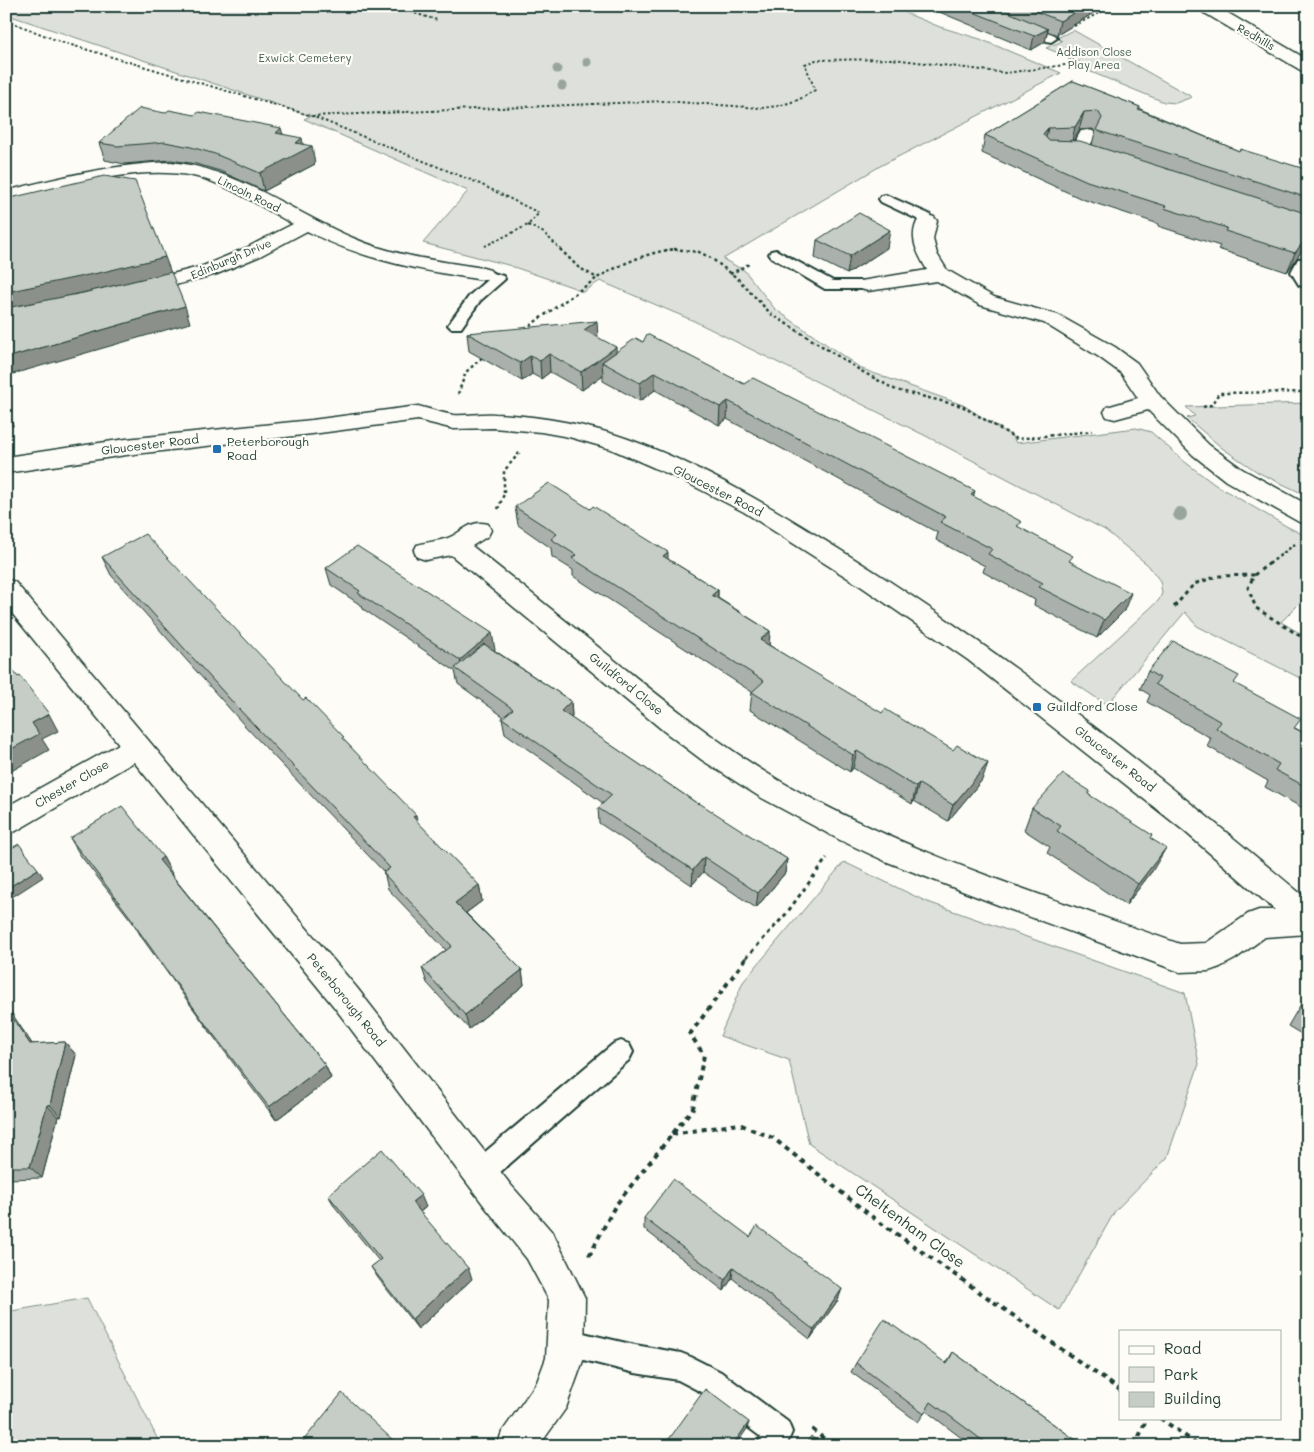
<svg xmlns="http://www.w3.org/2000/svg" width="1314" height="1452" viewBox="0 0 1314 1452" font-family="Mali,sans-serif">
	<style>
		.green { fill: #dde0db; stroke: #7e8e88 }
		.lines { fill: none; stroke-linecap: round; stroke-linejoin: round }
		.lane-casing { stroke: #1f3d34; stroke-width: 4 }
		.street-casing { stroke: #1f3d34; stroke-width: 3 }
		.secondary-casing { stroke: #1f3d34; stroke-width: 3 }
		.path-far3 { stroke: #1f3d34; stroke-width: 2; stroke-dasharray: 2.5 2.5; stroke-linecap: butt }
		.path-far2 { stroke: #1f3d34; stroke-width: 2.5; stroke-dasharray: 3 3; stroke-linecap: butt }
		.path-far1 { stroke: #1f3d34; stroke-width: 3; stroke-dasharray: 4 4; stroke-linecap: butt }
		.path { stroke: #1f3d34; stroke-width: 4; stroke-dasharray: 5 5; stroke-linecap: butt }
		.lane { fill: #fdfcf7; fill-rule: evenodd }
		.street { fill: #fdfcf7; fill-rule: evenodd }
		.secondary { fill: #fdfcf7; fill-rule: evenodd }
		.tree { fill: #98a59e }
		.wall { fill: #aab0ab; stroke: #1f3d34; fill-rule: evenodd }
		.shaded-wall { fill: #8b908b; stroke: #1f3d34 }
		.building { fill: #c6cdc7; stroke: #1f3d34 }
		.poi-dot { fill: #1f6fb2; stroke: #fdfcf7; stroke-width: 2 }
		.labels { text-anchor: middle; stroke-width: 4.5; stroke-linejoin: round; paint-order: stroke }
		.far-street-label { font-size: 11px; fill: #1f3d34; stroke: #fdfcf7 }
		.far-park-label { font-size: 11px; fill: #455e55; stroke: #fdfcf7 }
		.poi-label { font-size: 12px; fill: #1f3d34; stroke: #fdfcf7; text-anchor: start }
		.street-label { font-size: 12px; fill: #1f3d34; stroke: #fdfcf7 }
		.near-street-label { font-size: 15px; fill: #1f3d34; stroke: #fdfcf7 }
	</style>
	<rect width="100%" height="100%" fill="#fdfcf7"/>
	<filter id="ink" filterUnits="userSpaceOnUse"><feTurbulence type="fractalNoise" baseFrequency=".02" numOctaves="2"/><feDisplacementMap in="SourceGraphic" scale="10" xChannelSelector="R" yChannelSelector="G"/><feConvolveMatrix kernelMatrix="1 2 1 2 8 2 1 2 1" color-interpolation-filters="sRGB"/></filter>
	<g filter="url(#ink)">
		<path class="green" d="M6 6H912L903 12 940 27 980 39 1061 73 882 165 723 259 745 271 775 309 862 369 963 405 1013 437 1016 443 1136 428 1151 432 1185 462 1214 484 1286 526 1308 537V595L1281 622 1308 638V682L1197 626 1185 612 1107 705 1071 681 1159 600 1162 593 1160 581 1148 565 1105 530 924 435 694 321 600 281 583 292 572 287 508 265 423 243 468 191 304 119 311 116 8 15Z
			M1073 30 1192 97 1176 103 1164 102 1074 65 1080 62 1046 48 1062 41 1057 38Z
			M1308 403V496L1259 473 1222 448 1187 418 1195 416 1186 407Z
			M844 862 925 901 1185 993 1199 1064 1167 1158 1115 1211 1059 1310 809 1144 789 1060 720 1036 743 982Z
			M87 1298 161 1446H6V1312Z"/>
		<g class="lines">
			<g class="lane-casing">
				<path id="lane" d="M965 6H982L1055 35 1057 38 1051 42 1047 41Z
					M886 195 929 214 934 221 927 225 922 224 919 220 881 202 879 199 881 196Z
					M776 250 833 281H868L873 282 875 285 873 288 868 289H825L771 257 769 254 771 251Z
					M1308 258V267L1305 272 1308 276V288L1299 285 1291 272 1298 259Z
					M483 270 503 276 505 279 480 301 461 328H451L448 325 470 295 487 280 478 277 476 274 478 271Z
					M621 1041 629 1044 633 1052 629 1060 490 1181 481 1185 472 1181 468 1172 472 1163 613 1044Z
					M566 1329 635 1345 681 1353 691 1357 721 1372 788 1422 792 1432 786 1446H757L761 1437 701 1392 678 1380 635 1373 556 1353 552 1343 556 1333Z"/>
			</g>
			<g class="street-casing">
				<path id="street" d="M1206 6H1235L1233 9 1210 15 1204 13 1202 10Z
					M1087 130 1093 131 1096 135 1088 149 1109 156 1112 160 1109 164C1099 166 1075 161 1069 152L1081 131Z
					M171 162C238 169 292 212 353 238 394 256 439 261 483 268L490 270 493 274 490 278 483 280C420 270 365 261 307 231L260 256 217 274 137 295 130 293 127 289 130 285 203 266 246 248 293 224C265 209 224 182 193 176 135 164 63 188 6 203V191C61 177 115 164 171 162Z
					M927 215 934 217 937 221 933 239 937 254 947 270 994 297 1058 315 1115 347 1137 363 1160 396 1209 445 1242 469 1308 505V524L1299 522 1226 481 1193 455 1148 410 1115 419 1107 417 1104 412 1107 407 1138 398 1121 373 1099 357 1044 323 980 305 937 281 868 291 861 289 858 285 861 281 927 270C917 253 907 235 920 217Z
					M418 406C430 409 442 413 453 415 467 416 481 413 495 414 540 416 585 424 628 439 706 467 775 509 845 553 1009 655 1160 776 1308 900V934L1265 937 1235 959 1220 967 1209 971 1180 972 1006 908 885 861 840 840 760 797 702 760 665 732 451 555 426 560 417 557 414 551 417 545C427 542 439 541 448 538 463 532 470 519 488 524L491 530 488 536 472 546C523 586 573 627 623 667 674 708 724 748 780 781 905 853 1045 896 1180 944L1206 943 1248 914 1259 910H1275L1183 830 968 660 862 587 744 512 680 479 611 449 569 437 541 432 493 428 454 429 418 420 312 434 126 455 6 473V457L126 439 312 420Z
					M6 579 15 582 357 988 510 1184 553 1233 585 1298 584 1358 566 1408 539 1446H497L502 1432 537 1382 546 1358 549 1300 527 1259 486 1208 335 1008 134 762 16 831 6 834V807L119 744 6 606Z"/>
			</g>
			<g class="secondary-casing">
				<path id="secondary" d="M1196 6H1216L1308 60V72L1302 71 1198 9Z"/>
			</g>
			<path class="path-far3" d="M391 6 437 20
				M6 20 61 42 312 116 478 183 539 213 528 225 485 246
				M1074 26 1112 6
				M312 116 664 101 761 108 779 106 798 100 815 90 805 64 816 60 893 59 1006 73 1072 64 1076 61 1067 58
				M528 225 544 233 561 250
				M665 250H684"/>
			<path class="path-far2" d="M560 249 578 267 597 278C622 264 645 253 674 249
				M674 249 699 252 711 258 737 278 771 314 863 372 896 390 962 406 1017 439 1092 431
				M730 274 751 263
				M525 329 597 278
				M458 394 466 372 484 356
				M1203 407 1211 405 1219 393 1308 392
				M498 509 504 494V471L520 452
				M1269 564 1295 544"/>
			<path class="path-far1" d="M1270 563 1254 575 1248 588 1256 608 1308 641
				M1174 607 1194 584 1218 576 1254 575
				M746 958 786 914 827 858"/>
			<path class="path" d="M672 1134 739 1124 773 1138 875 1219 1120 1390
				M589 1256 615 1206 693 1108 704 1055 690 1034 747 957
				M1160 1418 1199 1446
				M812 1429 833 1446
				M1135 1446 1147 1418"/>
			<use href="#lane" class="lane"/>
			<use href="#street" class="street"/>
			<use href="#secondary" class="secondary"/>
		</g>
		<g class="tree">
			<circle cx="587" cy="62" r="4.5"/>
			<circle cx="557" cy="69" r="4.5"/>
			<circle cx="562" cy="86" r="4.5"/>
			<circle cx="1180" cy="514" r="7"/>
		</g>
		<path class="wall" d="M925 6H1105L1057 35 1047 31 1045 42 1031 50Z
			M1073 81 1140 107V109L1239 151 1308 170V242L1287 272 1218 249 1220 246 1158 226 1159 224 1082 199 982 153 985 135ZM1093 129 1095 132 1092 145 1073 141 1079 130Z
			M283 134 303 144 315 164 264 191 220 171 196 164 171 160 124 164 105 160 99 143Z
			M817 240 887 248 847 274 815 258Z
			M467 333 598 337 616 353 643 342 744 384 975 491 973 497 1071 562 1124 611 1097 638 1034 605 1035 600 983 572 985 566 936 540 938 533 727 419 719 425 655 390 640 401 603 381V375L582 390 550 372 541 379 532 374 522 381 469 351Z
			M6 396 13 426 6 427Z
			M515 507 668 559 718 590V598L770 631 769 645 982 780 948 821 914 801 912 804 853 768 850 772 750 710 752 692 573 576V570L552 557 551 548 518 525Z
			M102 557 303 700 345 741 417 822 479 885 482 901 466 913 522 970 524 985 469 1029 427 983 422 968 446 950 388 889 384 872 244 725 111 575Z
			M326 568 495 650H494L571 701 572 717 571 718 698 804 787 859 785 873 756 908 703 872 692 885 599 823 598 808 603 803 505 733 502 718 504 717 458 684 455 671 363 609 362 606 331 585Z
			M1148 671 1235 684 1295 728 1308 735V811L1265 787 1268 781 1207 746 1211 738 1147 702 1150 695 1140 689Z
			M1089 795 1150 839 1153 870 1126 905 1047 853 1050 847 1024 830 1032 808Z
			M70 838 163 857 172 874H171L325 1065 331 1078 276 1120 213 1036 142 938 134 924 80 855Z
			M1308 992V1038L1288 1026Z
			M6 1005 32 1044 65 1042 76 1055 61 1117H58L42 1178 6 1179Z
			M328 1195 426 1207 420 1212 472 1279 418 1329 378 1278 371 1267 379 1261 335 1207Z
			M644 1218 750 1237 838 1300 810 1339 732 1278 724 1291 644 1229Z
			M953 1352 1084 1446H972L926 1411 918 1422 851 1372 856 1363H946Z"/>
		<path class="shaded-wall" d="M1086 6H1105L1057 35 1060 21Z
			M1048 29 1045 42 1031 50 1034 36Z
			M1084 112 1079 130 1071 145 1075 127Z
			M281 128 286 146 276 133Z
			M1048 128 1044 146 1043 134Z
			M302 138 304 150 312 146 315 164 264 191 260 173Z
			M890 230 887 248 847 274 850 256Z
			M1308 235V242L1287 272 1295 253Z
			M165 257 171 273 6 310V292Z
			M185 306 190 323 6 376V358Z
			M597 321 598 339 584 330Z
			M616 347 617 366 602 362 603 375 582 390 581 372Z
			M549 354 550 372 541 379 540 361Z
			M530 356 532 374 522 381 520 363Z
			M655 372V390L640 401V383Z
			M6 396 13 426 6 413Z
			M728 401 727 419 719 425 720 407Z
			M668 552V570L663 556Z
			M718 590 717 608 712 595Z
			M1131 593 1124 611 1097 638 1104 620Z
			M770 631 769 649 760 640Z
			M492 633 495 650 465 675 463 674 460 660Z
			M571 701 572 717 562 726 561 711Z
			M49 714 58 731 42 739 49 750 6 774V752L32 723Z
			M857 751 853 768 850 772 853 755Z
			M988 763 982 780 948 821 953 805Z
			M919 784 914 801 912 804 916 787Z
			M416 815 420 832 413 817Z
			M1166 848 1153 870 1126 905 1138 884Z
			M163 857 172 874 168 876 159 860Z
			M704 857 703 872 692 885 693 870Z
			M787 859 785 873 756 908 758 893Z
			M38 869 43 877 6 901V889Z
			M479 885 482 901 459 918 455 903Z
			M522 970 524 985 469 1029 465 1015Z
			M6 1005 41 1057 30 1044 6 1009Z
			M65 1042 76 1055 61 1117 50 1105Z
			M325 1065 331 1078 276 1120 269 1107Z
			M47 1105 58 1117 42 1178 30 1167Z
			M421 1195 426 1207 417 1214 412 1202Z
			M733 1267 732 1278 724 1291 725 1280Z
			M468 1268 472 1279 418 1329 412 1319Z
			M842 1289 838 1300 810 1339 814 1330Z
			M749 1422 747 1429 735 1446H732Z
			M395 1442 398 1446H392Z"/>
		<path class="building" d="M958 6H994L1048 29 1034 36Z
			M1023 6H1086L1060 21Z
			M1073 81 1140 107 1138 109 1239 151 1240 149 1308 170V198L1096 130 1102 118 1098 111 1084 112 1075 127 1048 128 1043 134 1048 140 1080 141 1308 214V235L1295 253 1225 231 1227 228 1164 208 1166 206 1087 181 985 135Z
			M140 108 165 113 169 110 195 115 199 112 281 128 276 133 302 138 296 143 312 146 260 173 215 154 191 147 165 142 118 146 99 143Z
			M104 176 135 181 165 257 103 272 6 292V199Z
			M859 213 890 230 850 256 817 240Z
			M171 272 185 306 6 358V308L83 293Z
			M597 321 584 330 616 347 581 372 549 354 540 361 530 356 520 363 467 333Z
			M647 334 744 384 753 378 975 491 971 495 1022 522 1017 526 1073 556 1069 561 1131 593 1104 620 1039 587 1043 583 988 554 992 549 940 522 946 517 728 401 720 407 655 372 640 383 602 362 636 338 643 342Z
			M549 483 590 509 593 506 668 552 663 556 718 590 712 595 770 631 760 640 882 713 885 709 953 750 957 745 988 763 953 805 919 784 916 787 857 751 853 755 752 692 764 681 572 558 576 555 551 539 557 534 515 507Z
			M145 534 303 700 306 698 344 737 342 738 416 815 413 817 479 885 455 903 522 970 465 1015 422 968 452 946 383 873 390 868 237 707 102 557Z
			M357 546 492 633 460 660 358 593 360 591 326 568Z
			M1173 641 1239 676 1234 683 1301 719 1294 728 1308 735V788L1275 770 1279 764 1216 728 1221 722 1155 684 1160 678 1148 671Z
			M484 644 571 701 561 711 698 804 699 803 787 859 758 893 704 857 693 870 598 808 612 795 502 718 513 709 455 668Z
			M6 662 18 677 20 676 49 714 32 723 39 734 6 752Z
			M1063 774 1090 791 1088 794 1152 835 1150 838 1166 848 1138 884 1057 831 1061 826 1032 808Z
			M122 806 163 857 159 860 325 1065 269 1107 204 1022 133 923 134 922 70 838Z
			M19 844 38 869 6 889V851Z
			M1308 999V1015L1301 1011Z
			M6 1009 30 1044 65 1042 50 1105H47L30 1167H6V1042L9 1033 6 1034Z
			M382 1149 421 1195 412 1202 468 1268 412 1319 371 1267 381 1259 328 1195Z
			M673 1179 750 1237 757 1226 842 1289 814 1330 733 1267 725 1280 644 1218Z
			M884 1319 947 1364 953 1352 1084 1446H990L931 1402 924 1414 856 1363Z
			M705 1389 749 1422 732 1446H671L667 1442Z
			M342 1393 395 1442 392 1446H299Z
			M811 1436 822 1446H804Z"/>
	</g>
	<g class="poi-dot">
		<rect x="212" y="444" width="10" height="10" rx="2.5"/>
		<rect x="1032" y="702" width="10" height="10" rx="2.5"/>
	</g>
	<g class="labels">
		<g class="far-street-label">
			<text transform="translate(1256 37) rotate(30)" y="4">Redhills</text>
			<text transform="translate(249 194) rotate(26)" y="4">Lincoln Road</text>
			<text transform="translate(231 259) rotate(-23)" y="4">Edinburgh Drive</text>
		</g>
		<g class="far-park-label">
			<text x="1094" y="56">Addison Close<tspan x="1094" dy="13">Play Area</tspan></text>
			<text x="305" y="62">Exwick Cemetery</text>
		</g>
		<g class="poi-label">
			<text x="227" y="446">Peterborough<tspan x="227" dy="14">Road</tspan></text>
			<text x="1047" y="711">Guildford Close</text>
		</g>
		<g class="street-label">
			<text transform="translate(150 445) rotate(-7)" y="4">Gloucester Road</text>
			<text transform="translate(718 491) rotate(27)" y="4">Gloucester Road</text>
			<text transform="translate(626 684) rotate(39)" y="4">Guildford Close</text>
			<text transform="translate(1115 759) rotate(38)" y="4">Gloucester Road</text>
			<text transform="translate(72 784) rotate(-30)" y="4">Chester Close</text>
			<text transform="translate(346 1000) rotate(51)" y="4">Peterborough Road</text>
		</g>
		<g class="near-street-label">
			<text transform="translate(910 1226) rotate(36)" y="5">Cheltenham Close</text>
		</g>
	</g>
	<rect width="1314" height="1452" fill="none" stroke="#fdfcf7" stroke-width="25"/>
	<rect x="12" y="12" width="1289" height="1427" fill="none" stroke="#1f3d34" stroke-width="2" filter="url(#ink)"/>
	<rect x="1119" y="1330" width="162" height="90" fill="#fdfcf7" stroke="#a4b0a9"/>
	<rect x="1129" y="1346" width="25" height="8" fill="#fdfcf7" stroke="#a4b0a9"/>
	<text x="1164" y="1354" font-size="15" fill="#1f3d34">Road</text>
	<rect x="1129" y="1367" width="25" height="15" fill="#dde0db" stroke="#a4b0a9"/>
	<text x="1164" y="1380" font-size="15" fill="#1f3d34">Park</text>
	<rect x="1129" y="1392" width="25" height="15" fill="#c6cdc7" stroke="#a4b0a9"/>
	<text x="1164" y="1404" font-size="15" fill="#1f3d34">Building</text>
</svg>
